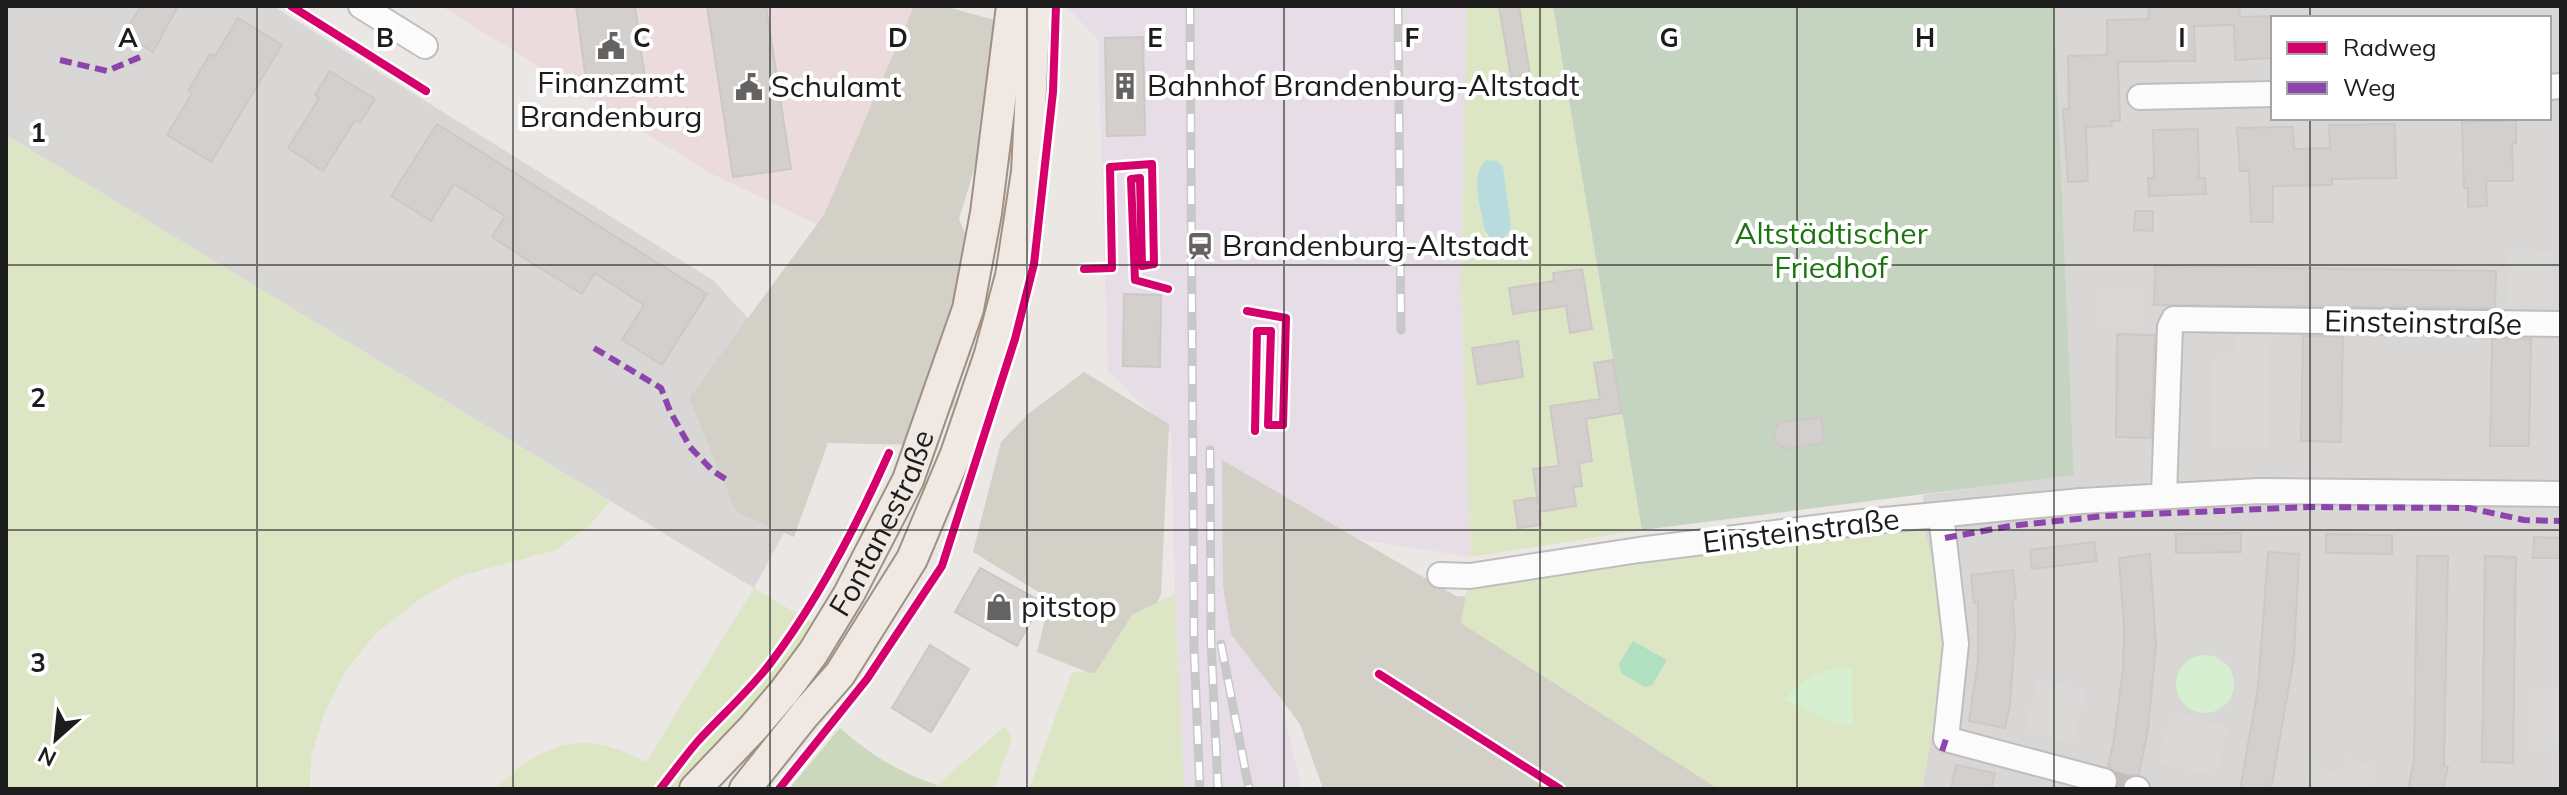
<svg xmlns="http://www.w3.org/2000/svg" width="2567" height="795" viewBox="0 0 2567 795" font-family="Mulish,sans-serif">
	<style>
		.residential { fill: #d9d7d6; fill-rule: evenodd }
		.commercial { fill: #ecdbdd }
		.industrial { fill: #e7dde6 }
		.construction { fill: #d3d0c7 }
		.grass { fill: #dde6c4; fill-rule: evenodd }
		.forest { fill: #cbd8bb }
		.cemetery { fill: #c4d4c1 }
		.park { fill: #d6efd0 }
		.pitch { fill: #b1dfc2 }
		.parking { fill: #dad9d8 }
		.water { fill: #b8dcdd }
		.building { fill: #d2cfcd; stroke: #cdc8c6; stroke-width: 2 }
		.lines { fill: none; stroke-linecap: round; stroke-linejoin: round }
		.minor-tunnel { stroke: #c1bebd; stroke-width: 24; stroke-dasharray: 24 12; stroke-linecap: butt }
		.minor-casing { stroke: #c0bebd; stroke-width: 28 }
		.major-casing { stroke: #9f9083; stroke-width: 34 }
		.minor { stroke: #fcfbfb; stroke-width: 24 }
		.major { stroke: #efe8e3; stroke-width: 30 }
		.rail-casing { stroke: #c9c8c8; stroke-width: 9 }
		.rail { stroke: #fff; stroke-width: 6; stroke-dasharray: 18; stroke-linecap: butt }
		.quiet { stroke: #8e44ad; stroke-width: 6; stroke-dasharray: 12 6; stroke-linecap: butt }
		.cycleway-casing { stroke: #fff; stroke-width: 13 }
		.cycleway { stroke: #d6006c; stroke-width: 8 }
		.grid { fill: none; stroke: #1c1c1c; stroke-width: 2; stroke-opacity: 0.55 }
		.labels { text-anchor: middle; stroke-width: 8; stroke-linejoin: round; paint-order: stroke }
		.poi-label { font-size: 30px; fill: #1c1c1c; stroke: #fff; text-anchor: start }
		.park-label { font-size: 30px; fill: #1c7410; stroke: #fff }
		.street-label { font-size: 30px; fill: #1c1c1c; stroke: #fff }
		.grid-label { font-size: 26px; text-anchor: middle; font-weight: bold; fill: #1c1c1c; stroke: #fff; stroke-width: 8; stroke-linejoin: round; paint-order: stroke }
	</style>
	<rect width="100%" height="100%" fill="#eae7e5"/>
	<path class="residential" d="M6 6H273L714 281 766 338 807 491 754 588 6 135Z
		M2054 6H2561V789H1922L1947 645 1948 621 1924 530 1923 495 2074 474ZM2273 18H2549V118H2273Z"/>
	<path class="commercial" d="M441 6H927L829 230 710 173Z"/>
	<path class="industrial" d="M1066 6H1467L1461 285 1471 557 1248 521 1269 652 1302 789H1184L1175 594 1171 432 1108 371 1098 40Z"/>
	<path class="construction" d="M914 6H944L994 20 993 56 987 104 976 163 959 219 986 285 953 407 922 445 828 443 794 537 736 512 689 398 824 215Z
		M1084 372 1169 424 1161 594 1122 686 1037 652 1050 599 973 552 1001 442 1028 414Z
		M1222 460 1456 596 1498 599 1739 789H1323L1300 724 1231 634 1223 586Z"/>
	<path class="grass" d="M1467 6H1553L1642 530 1471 557 1461 285ZM1503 167 1511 226 1506 237 1486 235 1477 181Z
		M6 135 610 501 589 526 556 550 460 576 420 599 376 633 345 672 324 714 311 757 310 789H6Z
		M1910 528 1924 530 1948 620 1947 645 1922 789H1718L1461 623 1467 588Z
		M754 588 816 625 767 692 682 789H495C545 741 583 728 646 762Z
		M1175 594 1184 789H1029L1072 672 1095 673 1132 615Z
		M1005 726 1012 738 994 789H937V785Z"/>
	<path class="forest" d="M840 728C871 755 898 772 937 785V789H789Z"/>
	<path class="cemetery" d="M1553 6H2054L2074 475 1642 530Z"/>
	<path class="park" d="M2176 684a29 29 0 1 1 58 0a29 29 0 1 1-58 0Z
		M1839 668 1852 669 1853 726 1835 723 1785 700C1800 680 1815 673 1839 668Z"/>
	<path class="pitch" d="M1633 641 1667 660 1652 685 1645 687 1621 673 1619 664Z"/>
	<path class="parking" d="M2510 250 2553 251 2552 306 2509 305Z
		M2097 288 2142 289V328L2096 327Z
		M2236 337H2270L2269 448 2212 447 2213 358H2236Z
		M2038 678 2086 690 2073 743 2025 731Z
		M2530 687 2561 688 2560 746 2528 745Z
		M2171 712 2228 727 2215 776 2158 762Z
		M2347 758 2378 768 2371 789H2302L2310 765 2341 774Z"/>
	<path class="water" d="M1487 160 1497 161 1503 167 1511 226 1509 233 1502 239H1491L1485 231C1482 211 1468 174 1487 160Z"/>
	<path class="building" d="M141 6H178L153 52 124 34Z
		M576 6H635L646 86 588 94Z
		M707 6H766L791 169 733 177Z
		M1499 6H1519L1530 74 1511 77Z
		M2148 6H2239L2240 17 2273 16V58L2235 60 2234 25 2194 26 2195 61 2118 62 2120 121H2111L2112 126 2086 127 2088 181 2068 182 2063 109H2069L2068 56 2107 55V20L2149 19Z
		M238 18 282 45 211 162 167 135 192 93 188 91 210 54 215 56Z
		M1143 37 1145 135 1107 136 1105 38Z
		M330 71 375 99 360 123 355 120 323 171 288 148 319 98 315 95Z
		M2516 120V143H2512L2513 181H2486L2487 206 2468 207V188H2464L2462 122Z
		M437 124 707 294 662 365 622 340 644 305 595 273 582 294 538 267 492 237 505 216 454 184 431 221 391 196Z
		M2395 124 2396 178 2332 179V185L2273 186V222H2251L2249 171H2240L2237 128 2293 127 2294 149 2330 148 2329 125Z
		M2198 129 2199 178H2205L2206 194 2149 196 2148 178H2154L2153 130Z
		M2135 211H2153V231L2134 230Z
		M2155 266 2496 271 2495 308 2154 305Z
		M1582 269 1592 329 1570 333 1566 306 1513 314 1509 288 1554 281 1553 273Z
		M1124 294 1161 295 1160 367 1123 366Z
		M2117 334 2155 335 2151 438 2116 437Z
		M2303 336H2343L2341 442 2301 441Z
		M2492 338 2531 339 2529 446H2490Z
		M1518 341 1523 377 1478 384 1472 348Z
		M1613 360 1622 413 1586 419 1592 461 1579 463 1582 486 1573 487 1576 506 1539 512 1541 525 1518 528 1514 501 1537 497 1538 504 1533 469 1559 466 1550 406 1600 399 1594 363Z
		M1821 417 1824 443 1786 449 1775 441 1774 432 1780 422Z
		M2241 533V552L2176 553V534Z
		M2326 534 2392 535V554L2326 553Z
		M2534 537 2561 538V558H2533Z
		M2094 542 2097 561 2032 569 2030 550Z
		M2268 552 2299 554 2294 657 2271 789H2240L2258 688Z
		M2150 554 2156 645 2148 729 2139 774 2128 776 2123 782 2121 789H2116L2118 776 2114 770 2108 766 2113 744 2123 670 2124 626 2119 558Z
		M2417 556H2448L2444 766 2448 767 2443 789H2408L2414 760Z
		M2485 556 2516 557 2513 763 2482 762Z
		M980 568 1042 602 1017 646 955 612Z
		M2013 570 2016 598 2013 599 2015 637 2010 704 2005 728 1969 721 1978 660V602L1974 603 1971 575Z
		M930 645 969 669 931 732 892 708Z
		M1956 765 1995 773 1991 789H1951Z"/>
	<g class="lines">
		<path class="minor-tunnel" d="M2104 781 2136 789"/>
		<g class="minor-casing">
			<path id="minor" d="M361 6 425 46
				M2549 87 2561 86
				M2140 97 2273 94
				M2164 495 2170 327 2174 319 2561 324
				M1941 515 1956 644 1946 739 2104 781
				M1440 575 1470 576 1639 550 1863 522 2081 501 2259 491 2561 494
				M2136 789H2137"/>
		</g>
		<g class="major-casing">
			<g id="major">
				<path id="s1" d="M695 789 754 727 784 692 813 653 849 594 908 480 968 309 986 213 1012 6"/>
				<path d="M745 789 805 714 840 674 912 559 956 454 990 354 1011 276 1027 172 1035 6"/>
			</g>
		</g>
		<use href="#minor" class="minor"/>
		<use href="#major" class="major"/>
		<g class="rail-casing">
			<path id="rail" d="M1190 6 1194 649 1200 789
				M1398 6 1401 330
				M1210 450 1211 641 1218 789
				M1221 644 1249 789"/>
		</g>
		<use href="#rail" class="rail"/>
		<path class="quiet" d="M60 60 107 71 145 55
			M594 348 661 388 670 411 690 447 713 471 730 482
			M1945 538 2010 526 2104 516 2308 507 2469 508 2524 520 2561 521
			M1942 751 1946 739"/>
		<g class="cycleway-casing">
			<path id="cycleway" d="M291 6 426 91
				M1084 269 1112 268 1110 167 1152 164 1154 264 1142 266 1140 178 1131 179 1135 280 1168 289
				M1247 311 1286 318 1283 425H1268L1271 331H1257L1255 431
				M1379 674 1560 789
				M660 789C673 773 685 756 698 741 721 716 748 692 769 665 817 602 857 525 889 453
				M779 789 867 679 942 566 1015 339 1034 264 1053 92 1056 6"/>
		</g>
		<use href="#cycleway" class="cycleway"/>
	</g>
	<path class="grid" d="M257 6V789M513 6V789M770 6V789M1027 6V789M1284 6V789M1540 6V789M1797 6V789M2054 6V789M2310 6V18M2310 118V789M6 265H2561M6 530H2561"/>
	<defs>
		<g id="civic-bare" transform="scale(2.16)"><path d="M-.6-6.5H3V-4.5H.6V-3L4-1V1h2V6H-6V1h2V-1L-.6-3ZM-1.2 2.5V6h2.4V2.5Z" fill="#646362" stroke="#fff" stroke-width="2.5" paint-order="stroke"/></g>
		<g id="building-bare" transform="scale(2.16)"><path d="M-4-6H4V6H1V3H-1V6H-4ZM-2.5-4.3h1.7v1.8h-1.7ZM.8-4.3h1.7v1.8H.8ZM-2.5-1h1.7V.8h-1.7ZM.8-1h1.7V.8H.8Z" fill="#646362" stroke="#fff" stroke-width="2.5" paint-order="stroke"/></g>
		<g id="station-bare" transform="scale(2.16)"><path d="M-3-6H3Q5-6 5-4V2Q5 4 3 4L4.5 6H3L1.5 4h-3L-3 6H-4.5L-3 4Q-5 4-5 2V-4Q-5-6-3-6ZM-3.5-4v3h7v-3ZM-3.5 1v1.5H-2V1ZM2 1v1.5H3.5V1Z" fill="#646362" stroke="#fff" stroke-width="2.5" paint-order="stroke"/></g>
		<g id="shop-bare" transform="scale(2.16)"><path d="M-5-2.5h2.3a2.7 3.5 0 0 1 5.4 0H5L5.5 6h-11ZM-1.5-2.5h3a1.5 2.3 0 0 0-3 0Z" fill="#646362" stroke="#fff" stroke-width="2.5" paint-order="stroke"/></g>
	</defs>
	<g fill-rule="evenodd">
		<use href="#civic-bare" x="611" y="46"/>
		<use href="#building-bare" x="1125" y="86"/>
		<use href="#civic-bare" x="749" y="87"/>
		<use href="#station-bare" x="1200" y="246"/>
		<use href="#shop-bare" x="999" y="607"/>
	</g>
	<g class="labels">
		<g class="poi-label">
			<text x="611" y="93" text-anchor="middle">Finanzamt<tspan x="611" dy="34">Brandenburg</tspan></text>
			<text x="1147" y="96">Bahnhof Brandenburg-Altstadt</text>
			<text x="771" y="97">Schulamt</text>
			<text x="1222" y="256">Brandenburg-Altstadt</text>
			<text x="1021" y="617">pitstop</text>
		</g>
		<g class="park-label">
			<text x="1831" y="244">Altstädtischer<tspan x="1831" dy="34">Friedhof</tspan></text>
		</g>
		<g class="street-label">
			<text transform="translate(2423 323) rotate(1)" y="10">Einsteinstraße</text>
			<text dy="10" stroke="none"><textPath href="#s1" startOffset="328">Fontanestraße</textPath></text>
			<text transform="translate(1801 531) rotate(-7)" y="10">Einsteinstraße</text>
		</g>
	</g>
	<g class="grid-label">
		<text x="128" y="47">A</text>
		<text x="385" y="47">B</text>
		<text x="642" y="47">C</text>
		<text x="898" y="47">D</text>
		<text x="1155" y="47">E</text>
		<text x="1412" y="47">F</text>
		<text x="1669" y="47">G</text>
		<text x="1925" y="47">H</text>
		<text x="2182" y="47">I</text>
		<text x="38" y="142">1</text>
		<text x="38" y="407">2</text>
		<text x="38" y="672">3</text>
	</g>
	<rect width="2567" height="795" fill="none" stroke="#1c1c1c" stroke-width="16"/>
	<rect x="2271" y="16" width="280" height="104" fill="#ffffff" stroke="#a4a4a4" stroke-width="2"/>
	<rect x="2287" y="42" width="40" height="12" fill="#d6006c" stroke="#a4a4a4" stroke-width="2"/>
	<text x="2343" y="56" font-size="24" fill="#1c1c1c">Radweg</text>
	<rect x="2287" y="82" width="40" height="12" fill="#8e44ad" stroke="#a4a4a4" stroke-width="2"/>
	<text x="2343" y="96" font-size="24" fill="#1c1c1c">Weg</text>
	<g transform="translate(56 739) rotate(207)" stroke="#ffffff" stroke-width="6" paint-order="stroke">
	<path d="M0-6L14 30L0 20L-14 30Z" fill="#1c1c1c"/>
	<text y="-12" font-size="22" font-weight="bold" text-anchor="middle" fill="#1c1c1c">N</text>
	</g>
</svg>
